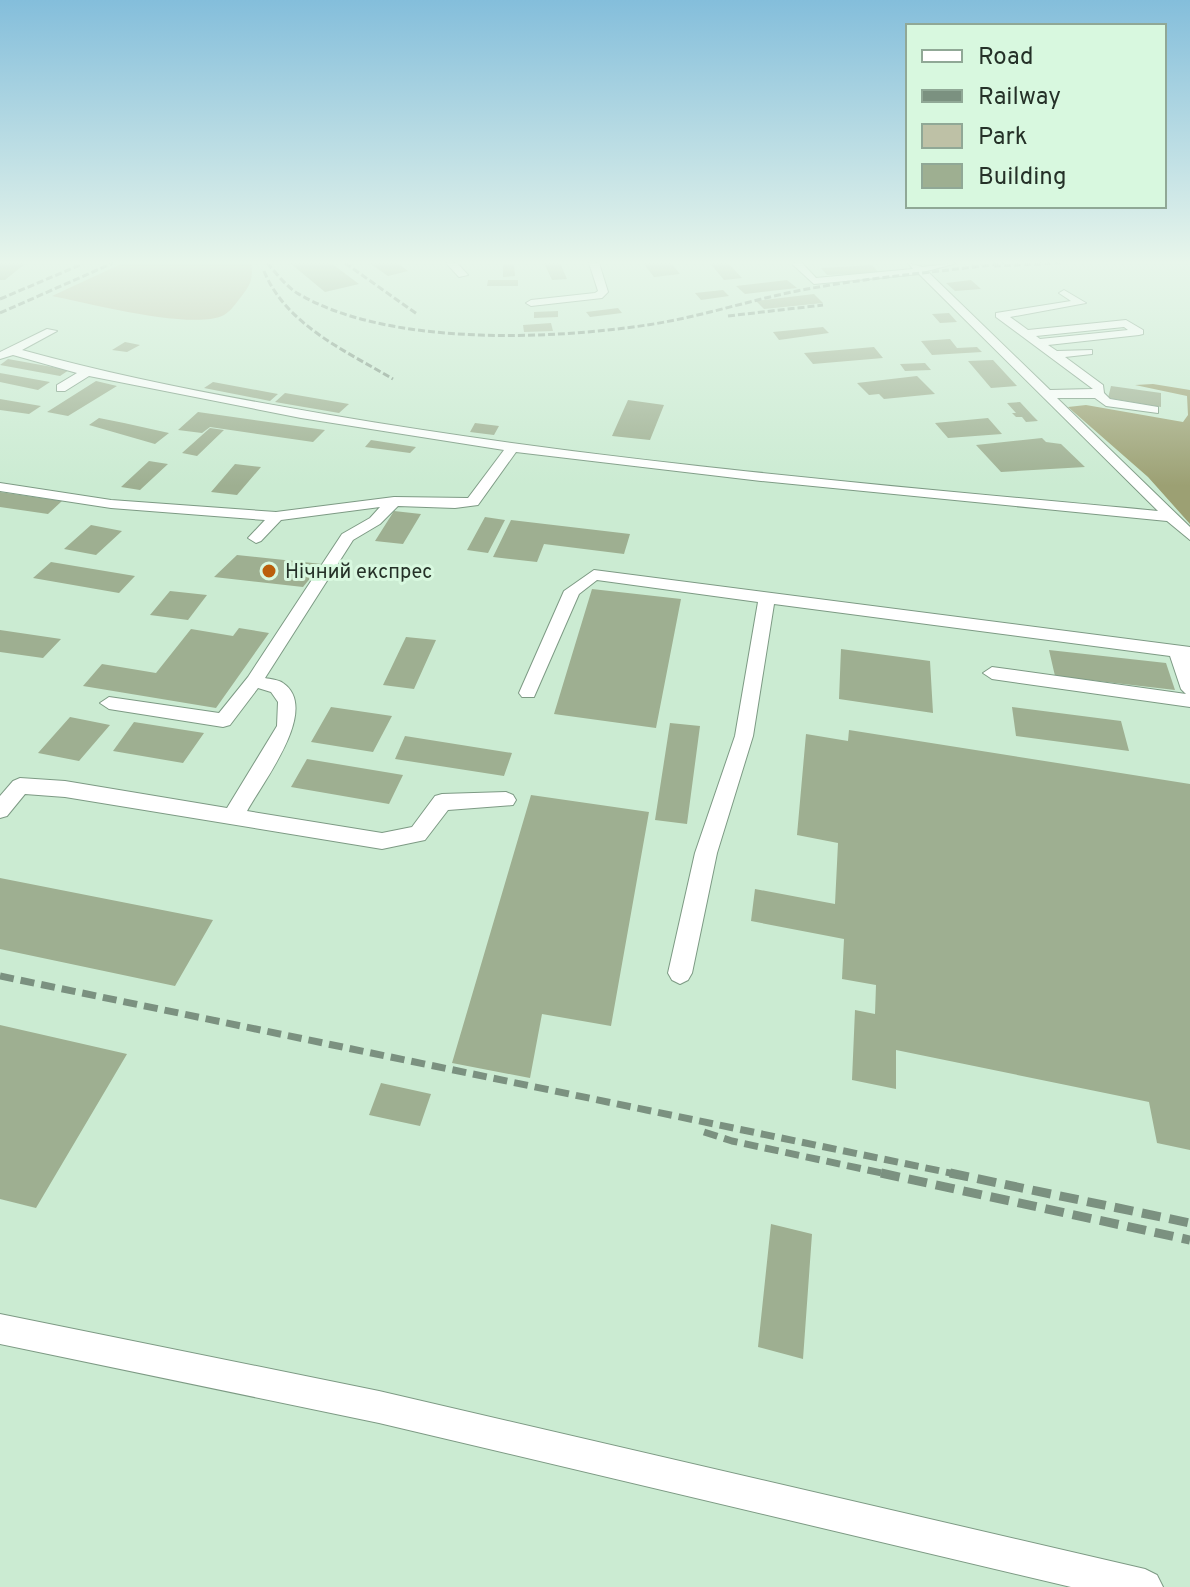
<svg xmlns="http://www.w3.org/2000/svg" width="1190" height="1587" viewBox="0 0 1190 1587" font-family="Overpass,sans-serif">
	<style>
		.green { fill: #bec1a6 }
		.forest { fill: #9ca073 }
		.building { fill: #9eaf91 }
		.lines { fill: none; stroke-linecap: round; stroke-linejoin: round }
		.minor-casing { stroke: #7d9a84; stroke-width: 2 }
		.minor { fill: #fff; fill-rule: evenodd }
		.rail-far2 { stroke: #7b9180; stroke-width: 3; stroke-dasharray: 7 3; stroke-linecap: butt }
		.rail-far1 { stroke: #7b9180; stroke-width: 7; stroke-dasharray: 14 7; stroke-linecap: butt }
		.rail { stroke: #7b9180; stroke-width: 9; stroke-dasharray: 19 9; stroke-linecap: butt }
		.poi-dot { fill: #bb5f0c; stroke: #d8f8df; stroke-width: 3 }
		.labels { text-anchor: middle; stroke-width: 6; stroke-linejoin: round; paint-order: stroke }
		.far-poi-label { font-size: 20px; fill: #253128; stroke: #d8f8df; text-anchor: start }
	</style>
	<rect width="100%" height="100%" fill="#cbebd2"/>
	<path class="green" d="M123 263H251C254 279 250 285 241 297 236 303 231 311 224 315 194 331 88 303 52 296Z"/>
	<path class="forest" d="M1153 384 1190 390V524L1148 477 1068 407 1086 405 1183 422 1188 415 1187 396 1135 385Z"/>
	<path class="building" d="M0 263H26L5 280H0Z
		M290 263H331L359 284 325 292Z
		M369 263H397L408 271 388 276Z
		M544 263H560L567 279 552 280Z
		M643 263H671L680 274 654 277Z
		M710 263H728L742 278 724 280Z
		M503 264H514L515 276 503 277Z
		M872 265 879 273 827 275 821 268Z
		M488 280H518V286H487Z
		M787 280 797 288 745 294 736 286Z
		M971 280 981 289 955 291 946 283Z
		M723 290 729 296 701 300 695 293Z
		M814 294 823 303 764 309 756 301Z
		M618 308 622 313 590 317 586 312Z
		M558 311V317L534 318V312Z
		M949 313 957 322 940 323 932 314Z
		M551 323 553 331 524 332 523 325Z
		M823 327 829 333 779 340 773 332Z
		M950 339 957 348 977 347 982 352 932 355 921 341Z
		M125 342 140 345 127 352 112 350Z
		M874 347 883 358 813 364 804 353Z
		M8 359 69 370 60 376 0 365Z
		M993 360 1017 386 991 388 968 361Z
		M925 363 931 370 905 371 900 364Z
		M0 373 50 382 38 390 0 382Z
		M917 376 935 394 884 399 879 394 869 395 857 383Z
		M96 381 117 386 68 416 47 412Z
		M213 382 278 394 270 401 204 388Z
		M1111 386 1161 393V407L1108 398Z
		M285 393 349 404 339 413 275 402Z
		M0 399 41 406 29 414 0 410Z
		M628 400 664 405 650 440 612 436Z
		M1020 402 1033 416 1038 421 1026 422 1022 417H1016L1012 413H1016L1007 403Z
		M198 412 325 430 313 442 210 427 202 433 178 430Z
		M99 418 124 423 169 433 155 444 89 425Z
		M988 418 1002 434 948 438 935 423Z
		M475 423 499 426 494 435 470 432Z
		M210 428 224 430 197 456 182 453Z
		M1042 438 1046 442 1061 444 1085 467 1001 472 976 445Z
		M371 440 416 447 410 453 365 447Z
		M149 461 168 464 140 490 121 487Z
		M235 464 261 467 237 495 211 492Z
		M0 492 62 501 48 514 0 507Z
		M394 511 421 514 403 544 375 541Z
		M485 517 505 520 488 553 467 550Z
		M511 520 630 534 624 554 544 544 537 562 493 557Z
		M91 525 122 531 96 555 64 549Z
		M237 555 322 564 303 587 214 577Z
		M51 562 135 576 119 593 33 578Z
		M592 589 681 599 656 728 554 714Z
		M170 591 207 595 188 620 150 615Z
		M239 628 269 633 216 708 83 686 102 664 156 673 191 629 233 636Z
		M0 630 61 639 43 658 0 652Z
		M406 637 436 640 414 689 383 685Z
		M841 649 930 661 933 713 839 699Z
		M1049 650 1166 663 1175 690 1055 676Z
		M331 707 392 716 373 752 311 742Z
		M1012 707 1121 721 1129 751 1016 736Z
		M70 717 110 725 79 761 38 753Z
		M134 722 204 733 183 763 113 751Z
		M670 723 700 726 687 824 655 820Z
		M849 730 1190 784V1150L1157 1143 1149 1102 896 1050V1089L852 1080 855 1010 875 1014 876 985 842 979 844 939 751 921 755 889 835 904 838 843 797 835 806 734 848 741Z
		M405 736 512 753 504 776 395 759Z
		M307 759 403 775 389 804 291 787Z
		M531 795 649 812 611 1026 542 1014 530 1078 452 1063Z
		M0 878 213 920 175 986 0 949Z
		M0 1025 127 1054 36 1208 0 1199Z
		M381 1083 431 1094 420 1126 369 1115Z
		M771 1224 812 1234 803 1359 758 1347Z"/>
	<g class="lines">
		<g class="minor-casing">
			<path id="minor" d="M446 263H457L468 275 459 277Z
				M589 263H599L608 292 602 298 531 306 526 303 531 300 595 293 598 291Z
				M791 263H802L816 278 913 269 908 263 922 267 957 263 927 271 1050 390 1093 389 996 317V313L1071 301 1059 293 1064 290 1086 303 1010 317 1028 330 1126 320 1143 330V334L1139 335 1048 345 1057 351 1092 350V354L1065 357 1103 385 1104 393 1110 399 1158 407V413L1106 406 1095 398H1057L1190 527V540L1167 521 761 481 516 452 478 505 455 508 398 506 380 524 353 540 265 678C270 679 279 680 283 683 321 709 262 783 247 811L382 833 412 827 435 796 442 794 506 792 513 795 516 800 513 805 448 810 425 840 382 849 65 797 25 794 7 816 0 818V796L13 781 20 778 65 781 227 808 277 726 278 702 271 692 258 688 230 725 223 727 109 709 100 703 109 697 219 713 248 677 342 534 370 518 380 507 281 520 261 541 256 543 248 538 265 520 111 508 0 491V483L111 500 276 512 394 497 468 498 504 450 301 418 89 376 65 391H57V385L77 373 13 355 0 359V352L47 329 57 331 22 350C123 378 226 397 330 415 603 462 881 485 1158 511L919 274 814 284ZM1124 327 1128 330 1040 339 1036 336Z
				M594 570 1190 647V707L992 679 983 673 992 667 1186 694 1181 689 1170 656 774 604 753 736 717 853 692 973 688 980 680 984 672 980 668 973 695 853 735 736 758 602 597 580 579 594 534 697H522L519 693 564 591Z
				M0 1314 379 1391 1145 1569 1157 1575 1163 1587H1071L379 1423 0 1344Z"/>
		</g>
		<use href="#minor" class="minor"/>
		<path class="rail-far2" d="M267 263C276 273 286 286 297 293 385 346 548 340 647 325 701 317 753 299 807 289 872 277 939 272 1005 263
			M345 263 417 314
			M994 266 1062 263
			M264 271C286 325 346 351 393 379
			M0 299 80 265
			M0 313 113 263
			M728 316 823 305"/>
		<path class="rail-far1" d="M0 976 960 1175
			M704 1132 732 1141 891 1175"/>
		<path class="rail" d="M881 1173 1190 1240
			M950 1173 1190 1223"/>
	</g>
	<linearGradient id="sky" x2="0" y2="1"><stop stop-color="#84bedb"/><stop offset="0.54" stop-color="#e8f6eb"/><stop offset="1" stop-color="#e8f6eb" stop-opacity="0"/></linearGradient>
	<rect width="1190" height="486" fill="url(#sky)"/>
	<circle class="poi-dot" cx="269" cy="571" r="8"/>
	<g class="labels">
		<g class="far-poi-label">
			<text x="285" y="578">Нічний експрес</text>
		</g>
	</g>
	<rect x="906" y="24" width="260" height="184" fill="#d8f8df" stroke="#90a896" stroke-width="2"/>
	<rect x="922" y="50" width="40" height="12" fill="#ffffff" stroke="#90a896" stroke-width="2"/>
	<text x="978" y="64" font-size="24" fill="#253128">Road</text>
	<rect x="922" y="90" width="40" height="12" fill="#7b9180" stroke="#90a896" stroke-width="2"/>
	<text x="978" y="104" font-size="24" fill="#253128">Railway</text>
	<rect x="922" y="124" width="40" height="24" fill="#bec1a6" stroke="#90a896" stroke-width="2"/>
	<text x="978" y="144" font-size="24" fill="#253128">Park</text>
	<rect x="922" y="164" width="40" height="24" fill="#9eaf91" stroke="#90a896" stroke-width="2"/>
	<text x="978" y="184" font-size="24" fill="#253128">Building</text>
</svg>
